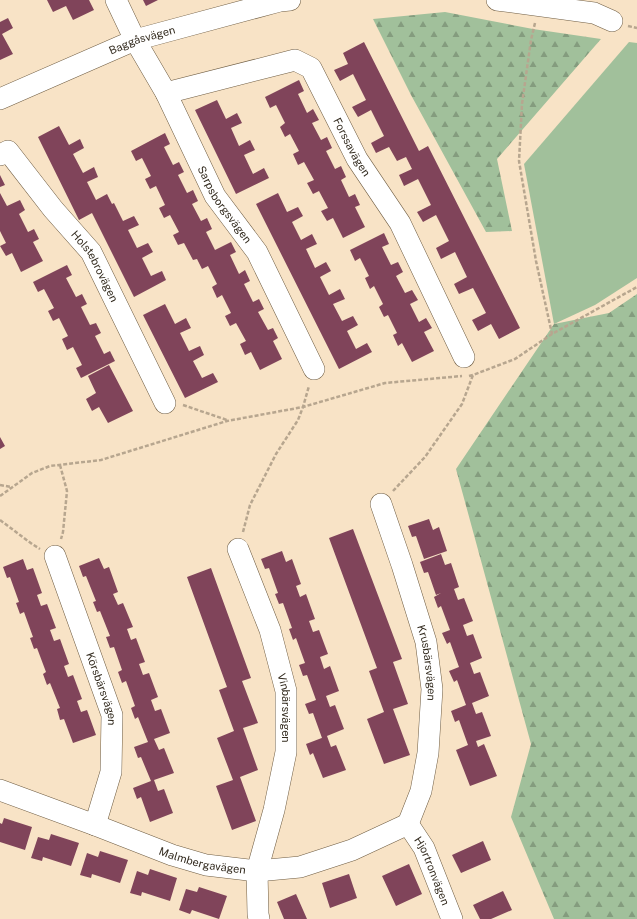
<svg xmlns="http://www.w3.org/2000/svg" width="637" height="919" viewBox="0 0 637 919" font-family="'Public Sans',sans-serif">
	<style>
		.grass { fill: #a1c09b }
		.forest { fill: url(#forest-firs) }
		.building { fill: #80445a }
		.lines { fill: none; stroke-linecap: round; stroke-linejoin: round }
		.minor-casing { stroke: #6f5d43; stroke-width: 22 }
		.path { stroke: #b7a68f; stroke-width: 2.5; stroke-dasharray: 4 2; stroke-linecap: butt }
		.minor { stroke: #fff; stroke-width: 21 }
		.labels { text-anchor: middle; stroke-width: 4; stroke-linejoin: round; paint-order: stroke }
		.street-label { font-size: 11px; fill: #342c20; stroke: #fff }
	</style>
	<defs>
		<pattern id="forest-firs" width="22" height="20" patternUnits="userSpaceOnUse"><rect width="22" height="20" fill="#a1c09b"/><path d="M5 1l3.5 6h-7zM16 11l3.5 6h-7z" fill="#849c7e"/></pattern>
	</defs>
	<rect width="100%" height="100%" fill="#f8e3c6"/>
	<path class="grass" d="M629 42 637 43V278L595 305 554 324 524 164Z"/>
	<path class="forest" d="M445 12 533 29 601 39 497 159 512 231 486 232 411 95 373 19Z
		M637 294V919H554L511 817 531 744 456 469 554 324 609 313Z"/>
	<path class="building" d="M47 0H89L94 10 73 20 66 6 53 12Z
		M143 0H158L146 6Z
		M8 18 13 28 2 34 13 54 0 60V22Z
		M364 42 419 151 428 146 520 328 499 339 491 324 478 331 472 320 486 313 473 288 459 294 454 284 467 277 455 252 441 259 436 248 449 241 436 215 423 222 417 212 431 205 418 179 404 186 399 175 412 169 406 157 397 161 389 147 376 153 371 143 384 136 371 110 358 117 352 107 366 100 353 74 340 81 334 70 348 64 343 53Z
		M299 80 304 91 298 94 307 113 313 109 319 120 312 123 321 140 327 137 332 148 326 151 335 169 341 166 346 177 341 180 349 197 355 194 360 205 355 207 365 227 343 238 333 218 327 221 321 211 328 208 319 191 313 194 307 183 314 180 304 162 298 165 293 154 299 151 290 134 285 137 280 127 285 123 276 105 270 108 265 97Z
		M217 100 226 119 237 113 242 123 231 128 239 146 250 140 255 150 244 155 253 174 264 168 269 178 236 194 195 110Z
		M59 126 69 145 80 139 84 148 73 154 83 173 94 167 98 177 87 182 96 200 107 194 112 204 114 203 123 221 134 216 139 225 128 230 137 248 148 243 153 252 142 258 151 276 162 271 166 280 134 297 92 213 79 220 38 137Z
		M165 133 170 144 164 147 173 165 179 162 184 172 178 175 187 193 193 190 198 201 192 204 201 221 207 218 212 229 206 232 215 250 231 242 236 252 230 255 239 274 245 270 250 281 244 284 253 302 259 299 264 309 258 312 268 330 273 328 278 338 273 341 282 359 260 370 251 352 245 355 240 344 246 341 236 323 230 326 225 316 231 313 222 295 217 298 212 287 217 284 208 266 202 269 197 259 193 260 184 243 178 245 173 235 179 232 170 215 164 218 159 208 165 205 156 186 150 189 145 179 151 176 142 158 136 161 131 151Z
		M0 175 5 185 0 187Z
		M0 193 7 206 20 200 25 210 19 214 28 232 34 229 39 239 33 242 43 261 21 272 12 253 6 256 0 246 6 243 0 231Z
		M278 193 287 212 298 207 303 216 292 222 301 240 312 234 317 244 306 249 315 268 326 262 331 271 320 277 329 295 340 289 345 299 333 304 342 321 353 316 358 325 347 331 356 349 367 343 372 352 339 369 256 204Z
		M384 233 389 244 382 247 391 265 398 262 403 272 396 276 405 293 412 290 418 300 410 304 419 322 426 318 432 328 424 332 434 351 412 362 402 343 398 346 393 335 397 333 388 315 384 317 379 307 383 304 374 286 370 289 365 278 369 276 360 258 355 261 350 250Z
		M67 265 72 275 66 278 76 297 82 294 87 304 81 307 90 325 96 323 101 333 95 336 104 354 110 351 115 361 81 378 76 368 82 365 73 347 67 350 62 339 68 336 59 318 53 321 48 311 54 308 44 289 38 292 33 282Z
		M165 304 175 324 186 318 191 328 180 333 189 351 200 346 204 355 193 361 202 378 213 373 218 382 185 398 143 315Z
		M109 365 133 411 108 423 99 407 92 411 86 399 96 393 88 376Z
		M0 437 5 446 0 449Z
		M429 519 433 530 439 527 447 551 424 559 416 536 412 537 408 526Z
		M353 529 402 659 393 662 408 704 393 709 410 755 384 764 367 719 384 712 369 671 377 668 329 538Z
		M282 551 286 562 292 559 301 584 296 586 300 597 306 594 315 619 309 621 313 632 319 630 328 654 320 657 324 669 330 666 339 691 326 696 330 707 335 705 344 729 322 738 313 713 309 714 305 704 316 700 307 675 303 676 299 665 305 663 296 638 293 640 289 629 292 628 283 603 279 604 275 594 278 593 269 568 265 569 261 559Z
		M441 554 445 565 451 563 459 587 454 589 458 600 464 598 473 621 463 625 467 636 473 634 482 658 470 663 474 674 480 672 489 696 472 703 476 714 482 712 491 736 476 741 478 747 484 744 497 776 470 786 456 750 468 745 459 720 455 722 451 711 466 705 457 680 454 682 449 671 459 667 450 642 447 644 442 633 450 630 441 606 438 608 434 597 441 593 436 595 428 572 424 573 420 562Z
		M99 558 104 569 109 567 118 592 113 594 118 605 123 603 133 627 127 629 131 640 136 638 145 662 139 664 143 675 149 673 158 697 151 700 155 711 161 709 170 733 154 739 159 750 164 748 174 773 154 780 158 791 164 789 173 813 150 822 141 797 137 799 133 788 151 781 141 757 138 758 134 747 148 742 138 717 135 719 131 708 135 706 126 681 122 683 118 672 122 670 114 647 110 648 106 637 110 636 100 611 97 612 93 602 96 601 86 576 83 577 79 566Z
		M23 559 27 570 33 568 42 593 37 595 41 606 47 604 56 628 50 630 54 641 60 639 69 664 64 666 68 677 73 675 82 699 77 701 81 712 87 710 96 735 73 743 64 719 60 720 57 709 60 708 50 683 47 685 43 674 46 672 37 648 34 649 30 638 33 637 24 612 20 614 16 603 19 602 10 577 7 578 3 567Z
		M211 568 251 678 242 681 258 723 243 728 258 770 240 777 256 821 232 830 216 786 233 780 217 738 234 731 219 690 227 687 187 577Z
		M327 736 331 747 336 745 346 770 323 778 313 753 310 755 306 744Z
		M4 818 32 827 25 850 0 842V823L2 824Z
		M51 834 79 843 71 866 43 857 42 861 31 858 38 837 49 840Z
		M483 841 491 860 461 873 452 855Z
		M100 851 128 860 120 883 92 874 91 878 80 875 87 853 98 857Z
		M409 864 422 894 396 906 382 876Z
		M150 869 177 878 170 901 142 892 141 896 130 893 137 871 148 875Z
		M349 874 357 898 330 908 322 883Z
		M199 887 227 896 219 919 192 910 190 914 179 910 186 889 197 892Z
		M503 891 512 910 491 919H480L473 905Z
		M296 894 307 919H284L277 902Z"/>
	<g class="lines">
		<g class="minor-casing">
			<g id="minor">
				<path id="s1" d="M116 0 135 40 166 93 215 196 257 252 314 369"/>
				<path d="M497 0 594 13 612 21"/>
				<path id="s2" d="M166 93 295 60 311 68 357 159 400 223 464 357"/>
				<path id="s3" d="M0 99 135 40 280 1 290 0"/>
				<path id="s4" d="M0 155 8 151 53 209 91 252 165 403"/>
				<path id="s5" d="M381 504 402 565 426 642 432 689 428 753 421 791 408 824"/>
				<path id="s6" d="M238 549 270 630 286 691V752L274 810 257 871 258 914 259 919"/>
				<path id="s7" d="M55 556 112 715 111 772 95 825"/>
				<path id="s8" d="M0 790 95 825 172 855 206 865 257 871 300 867 352 850 408 824"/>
				<path id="s9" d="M408 824 424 848 452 919"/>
			</g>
		</g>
		<path class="path" d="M535 23 531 40 522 104 519 161 536 261 552 334
			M628 26 637 28
			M469 376 473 375 515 359 552 334 637 287
			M183 405 227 420
			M60 465 67 491 63 532 61 539
			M0 485 12 487
			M393 491 425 457 462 404 473 375V374
			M0 496 32 473 50 466 101 460 227 421 303 407 385 383 462 376
			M0 520 32 544 40 549
			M243 532 250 505 276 454 298 420 303 407 309 386"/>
		<use href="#minor" class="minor"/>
	</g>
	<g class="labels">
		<g class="street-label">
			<text dy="4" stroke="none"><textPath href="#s3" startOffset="154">Baggåsvägen</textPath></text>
			<text dy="4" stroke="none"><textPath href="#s2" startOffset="240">Forssavägen</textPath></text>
			<text dy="4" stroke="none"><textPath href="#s1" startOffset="232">Sarpsborgsvägen</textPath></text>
			<text dy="4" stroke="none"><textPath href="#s4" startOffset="154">Holstebrovägen</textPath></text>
			<text dy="4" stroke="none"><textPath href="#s5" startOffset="166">Krusbärsvägen</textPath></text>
			<text dy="4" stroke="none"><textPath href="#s7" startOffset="141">Körsbärsvägen</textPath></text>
			<text dy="4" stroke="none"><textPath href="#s6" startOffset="167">Vinbärsvägen</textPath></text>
			<text dy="4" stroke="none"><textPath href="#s8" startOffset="215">Malmbergavägen</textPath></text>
			<text dy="4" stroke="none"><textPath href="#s9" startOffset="53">Hjortronvägen</textPath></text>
		</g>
	</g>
</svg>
